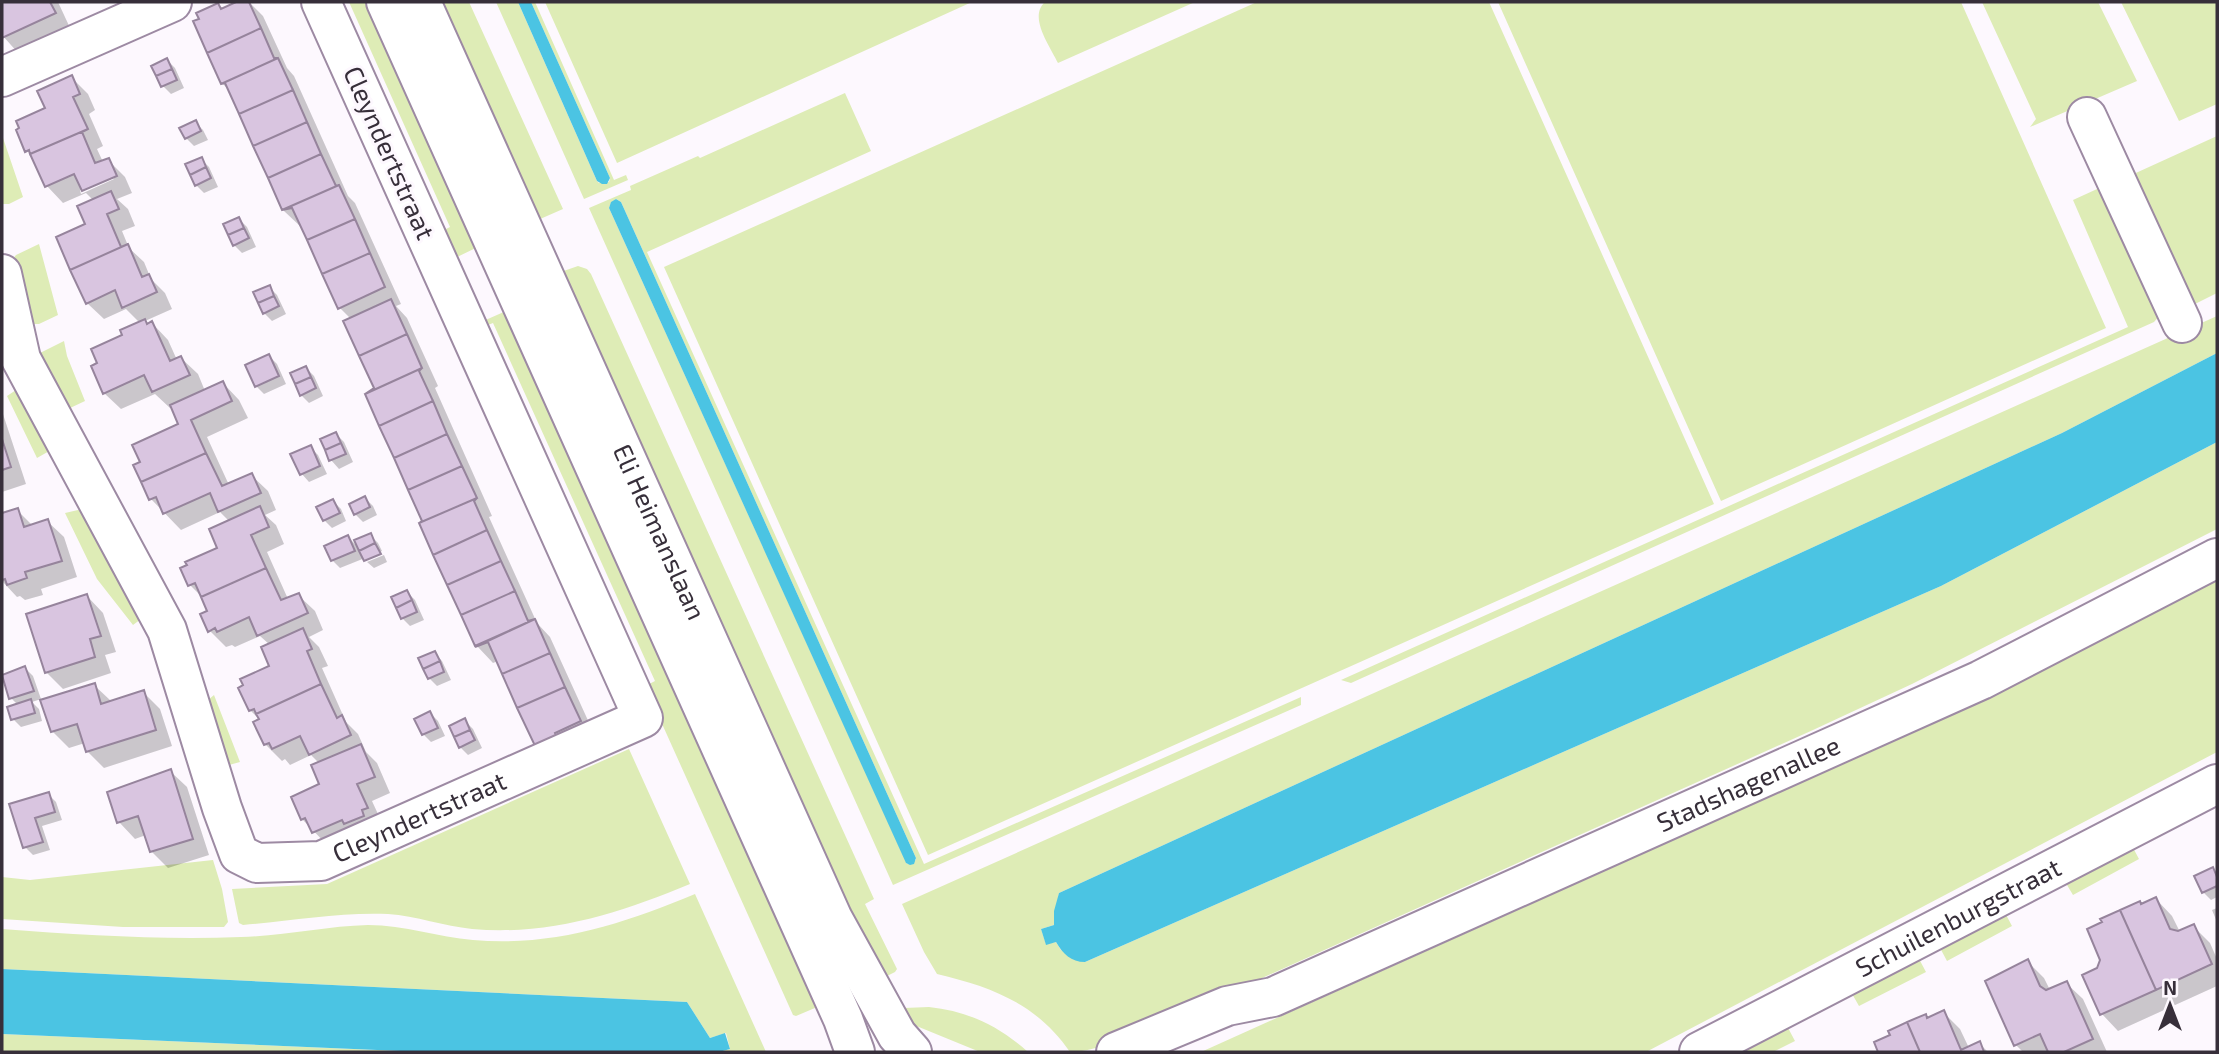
<svg xmlns="http://www.w3.org/2000/svg" width="2219" height="1054" viewBox="0 0 2219 1054" font-family="'Exo 2',sans-serif">
	<style>
		.green { fill: #deecb6; fill-rule: evenodd }
		.water { fill: #4bc4e3 }
		.shadow { fill: #0003; fill-rule: evenodd }
		.building { fill: #d9c5e0; stroke: #96849c; stroke-width: 2 }
		.lines { fill: none; stroke-linecap: round; stroke-linejoin: round }
		.minor-casing { stroke: #9d8aa3; stroke-width: 42 }
		.major-casing { stroke: #9d8aa3; stroke-width: 42 }
		.minor { stroke: #fff; stroke-width: 38 }
		.major { stroke: #fff; stroke-width: 38 }
		.labels { text-anchor: middle; stroke-width: 6; stroke-linejoin: round; paint-order: stroke }
		.street-label { font-size: 26px; fill: #372f3a; stroke: #fdf8fe }
	</style>
	<rect width="100%" height="100%" fill="#fdf8fe"/>
	<path class="green" d="M349 2H375L484 244 453 259 440 232 450 227Z
		M432 2H469L563 209 531 223Z
		M496 2H518L597 181 599 183 609 182 610 178 531 2H535L614 180 626 175 628 180 584 199Z
		M545 2H972L617 163Z
		M1045 2H1195L1058 63C1050 46 1028 17 1045 2Z
		M1257 2H1489L1714 504 928 855 664 267Z
		M1498 2H1961L2106 328 1721 501Z
		M1982 2H2098L2137 81 2030 127 2036 119Z
		M2121 2H2217V104L2179 121Z
		M845 93 871 151 647 252 924 864 1301 697V705L893 885 589 208 631 190 630 186 698 156 700 158ZM616 199 621 202 916 858V860L907 864 609 208 611 203Z
		M2 135 23 197 9 204H2Z
		M2217 136V293L2195 304 2188 302 2127 177Z
		M2108 184 2162 313 2154 322 1351 683 1341 680 2128 327 2073 200Z
		M39 244 58 315 39 324H30L11 261 16 255Z
		M578 266 587 269 591 274 874 899 865 904 897 969 895 972 881 979 555 274Z
		M513 308 822 1005 796 1016 793 1015 645 686 655 681 493 323 483 327 481 322Z
		M2217 316V353L2062 433 1059 893 1054 925 1041 929 1046 944 1056 942 1061 950 1085 962 1941 586 2217 442V529L1912 684 1813 730 1222 996C1185 1012 1108 1052 1070 1052 1037 1004 992 987 937 974L924 952 902 904Z
		M64 341 67 356 85 401 68 409 38 354Z
		M16 390H20L51 450 37 458 7 396Z
		M78 510 85 512 141 619 133 625 97 579 65 513Z
		M2217 578V752L1646 1052H1201L1931 724 1999 692Z
		M214 695 240 762 229 765 223 762 208 700Z
		M629 749 690 884C620 913 550 936 472 929 444 926 416 916 388 914 340 912 291 921 243 925L239 923 232 889 327 884Z
		M2131 844 2139 859 2073 895 2064 880Z
		M213 860 222 889 228 922 224 927H123L2 919V877L30 880Z
		M695 894 766 1052H719L730 1049 726 1033 710 1038 687 1002 2 969V929C82 935 161 940 241 937 284 936 326 926 368 925 405 925 438 937 473 940 553 947 623 924 695 894Z
		M2004 911 2012 926 1947 961 1939 946Z
		M1918 957 1926 972 1859 1006 1851 992Z
		M929 1007C968 1011 999 1026 1028 1052H980L914 1025 907 1019 904 1008Z
		M1787 1026 1795 1041 1773 1052H1736Z
		M2 1034 424 1052H2Z"/>
	<path class="water" d="M518 2H531L610 178 607 184H602L597 181Z
		M616 199 621 202 916 858 914 864 910 865 906 863 609 208 611 202Z
		M2217 353V442L1941 586 1085 962C1071 962 1063 954 1056 942L1046 945 1041 929 1054 925V911L1059 893 2062 433Z
		M2 969 687 1002 710 1038 725 1033 730 1049 719 1052H424L2 1034Z"/>
	<path class="shadow" d="M2 2H58L71 30 19 54 2 35Z
		M241 2H249L263 16 287 68 294 76 348 196 355 203 401 304 396 306 407 318 438 386 435 388 492 516 489 517 537 623 550 637 596 738 555 765 498 661 493 663 477 646 421 524 425 522 351 319 340 308 303 226 301 227 284 211 230 91 223 84 195 22 218 5 223 10Z
		M167 60 175 68 184 88 171 94 163 86Z
		M71 77 88 94 95 110 89 114 103 146 97 149 103 162 108 160 125 177 132 193 117 199 128 209 135 226 122 231 129 248 144 262 151 279 165 293 172 309 145 321 149 325 152 323 168 340 177 360 181 358 198 374 205 391 223 383 239 400 248 418 207 437 229 485 251 475 268 491 276 510 265 515 276 525 284 544 267 552 288 599 298 595 315 611 323 630 309 637 319 647 328 666 322 668 346 722 358 734 366 752 377 763 390 793 372 801 383 825 330 848 302 819 322 785 320 764 311 755 290 765 285 759 282 761 265 744 260 720 250 710 271 667 270 645 260 636 235 647 232 645 226 647 210 631V612L204 599 190 585 219 548 230 522 220 512 181 530 151 499 142 463 180 425 172 407 170 408 155 394 121 409 104 393 99 364 140 323 126 309 104 319 87 303V225L94 201 86 193 63 203 47 186 34 157 27 151 47 109ZM111 176 114 179 81 194 80 190Z
		M195 122 203 130 208 140 194 146 186 138Z
		M201 159 209 167 218 187 204 193 196 185Z
		M239 219 247 227 256 247 242 253 234 245Z
		M269 287 277 295 286 314 272 321 264 313Z
		M269 356 277 364 286 384 264 394 256 386Z
		M306 368 314 376 323 396 309 403 301 395Z
		M2 411 26 484 2 492Z
		M336 434 344 442 353 462 339 469 331 460 322 440Z
		M310 447 318 455 327 474 309 482 301 473Z
		M365 498 373 506 377 515 363 522 355 514Z
		M333 501 341 509 346 521 332 528 324 520Z
		M17 510 33 526 47 521 64 537 77 577 41 589 43 595 25 600 20 596 17 597 2 581V515Z
		M370 535 378 543 382 551 367 558V561L365 558 340 568 332 560 348 537 361 550Z
		M384 555 387 562 374 568 367 562Z
		M407 592 415 600 424 620 410 626 402 618Z
		M87 596 103 613 116 652 105 655 111 673 63 689 46 672Z
		M434 653 442 661 451 680 437 686 429 678Z
		M25 668 33 676 41 699 32 702 39 709 42 721 21 727 13 719 18 705 11 698Z
		M94 685 111 701 143 692 160 709 172 746 104 768 87 751 85 743 69 748 52 731Z
		M430 713 438 721 445 736 431 742 423 734Z
		M465 721 473 729 482 748 468 755 460 747Z
		M170 771 187 787 209 855 168 868 151 851 146 835 135 839 119 822 129 784Z
		M48 794 56 802 62 820 42 826 50 850 33 855 25 847 11 805Z
		M2213 869 2217 874V897L2211 900 2203 892Z
		M2156 899 2172 916 2180 932 2193 926 2210 943 2217 959V986L2118 1031 2102 1014 2099 969 2102 960 2104 923Z
		M2217 908V922L2212 910Z
		M2027 961 2044 978 2050 990 2066 983 2083 999 2107 1052H2023L2016 1045Z
		M1943 1012 1960 1029 1969 1048 1979 1043 1988 1052H1880L1876 1043 1925 1016 1929 1019Z"/>
	<path class="building" d="M2 2H50L56 13 2 38Z
		M236 2H249L261 28 207 53 193 21 199 19 196 13 218 3 221 9Z
		M261 28 274 58H278L221 84 207 53Z
		M167 58 172 69 156 76 151 66Z
		M278 58 293 90 239 114 225 83 221 84Z
		M172 69 177 80 161 87 156 76Z
		M72 75 80 94 73 97 88 129 30 154 29 150 25 152 16 130 19 128 16 121 45 108 37 91Z
		M293 90 307 122 253 146 239 114Z
		M196 120 201 131 185 139 179 128Z
		M307 122 321 154 268 178 253 146Z
		M88 129 82 132 95 163 109 158 117 176 82 191 74 174 45 187 30 154Z
		M321 154 336 186 339 185 282 210 268 178Z
		M202 157 206 167 190 175 185 164Z
		M206 167 211 178 195 186 190 175Z
		M339 185 355 219 307 240 292 208 282 210Z
		M111 191 119 209 107 214 121 247 128 244 70 270 56 237 85 224 77 206Z
		M239 217 244 228 228 235 223 224Z
		M355 219 370 253 322 274 307 240Z
		M244 228 249 238 233 246 228 235Z
		M128 244 142 277 149 274 157 292 122 308 115 290 86 304 70 270Z
		M370 253 385 287 338 309 322 274Z
		M270 285 274 296 258 303 253 292Z
		M274 296 279 306 263 314 258 303Z
		M391 299 407 334 359 356 343 321Z
		M145 319 147 324 152 321 170 361 181 356 190 375 152 392 144 375 103 394 91 366 97 363 91 349 122 335 120 330Z
		M407 334 422 368 365 394 374 388 359 356Z
		M269 354 279 376 255 387 245 365Z
		M306 366 311 377 295 384 290 373Z
		M422 368 419 371 433 401 379 426 365 394Z
		M311 377 316 388 300 396 295 384Z
		M223 381 232 401 191 420 206 453 141 482 133 465 140 462 132 445 178 424 170 405Z
		M433 401 447 434 394 458 379 426Z
		M336 432 341 443 325 450 320 439Z
		M447 434 462 466 408 490 394 458Z
		M2 439 11 467 2 470Z
		M341 443 346 454 329 461 325 450Z
		M311 445 320 466 300 475 290 454Z
		M206 453 222 486 252 473 261 493 218 512 210 493 163 514 156 497 149 500 141 482Z
		M462 466 477 498 419 523 422 521 408 490Z
		M365 496 370 507 354 515 349 504Z
		M477 498 474 501 487 530 433 555 419 523Z
		M333 499 340 513 323 521 316 507Z
		M260 506 269 527 251 535 266 568 201 597 195 583 188 586 180 568 187 565 185 562 217 548 209 529Z
		M18 508 24 527 48 519 62 561 25 572 27 578 7 585 5 579 2 580V513Z
		M487 530 501 561 447 585 433 555Z
		M371 533 375 543 359 551 354 540Z
		M348 535 355 551 331 561 324 546Z
		M375 543 381 554 364 561 359 551Z
		M501 561 515 591 461 615 447 585Z
		M266 568 281 600 299 593 308 613 257 636 249 617 217 632 215 628 208 632 200 614 207 611 201 597Z
		M407 590 412 600 396 608 391 597Z
		M515 591 528 621 535 619 475 646 461 615Z
		M87 594 101 636 90 639 95 657 45 673 26 614Z
		M412 600 417 612 401 619 396 608Z
		M535 619 550 653 502 674 488 642 475 647Z
		M303 628 312 649 307 651 321 684 256 714 254 709 249 711 238 688 243 685 240 679 269 666 261 647Z
		M435 651 440 661 423 669 418 658Z
		M550 653 565 687 517 708 502 674Z
		M440 661 444 672 428 679 423 669Z
		M25 666 34 691 9 699 2 675Z
		M95 683 101 704 144 690 156 730 86 752 77 724 51 732 40 700Z
		M321 684 337 718 342 715 351 735 309 755 300 736 272 749 269 743 264 745 253 722 259 719 256 714Z
		M565 687 581 721 555 733 558 740 537 750 517 708Z
		M31 699 35 713 11 720 7 707Z
		M430 711 438 728 422 735 414 719Z
		M465 718 470 730 454 737 449 726Z
		M470 730 475 740 459 748 454 737Z
		M361 744 375 777 357 784 368 808 362 810 364 816 344 824 342 820 312 833 305 818 301 820 291 797 319 784 311 765Z
		M171 769 193 839 150 852 138 816 117 823 107 792Z
		M49 792 55 812 35 818 43 842 23 848 9 804Z
		M2213 867 2217 877V886L2202 893 2194 876Z
		M2156 897 2170 929 2178 931 2194 924 2212 964 2156 990 2120 910 2140 901 2141 904Z
		M2120 910 2156 990 2100 1015 2082 975 2097 968 2100 960 2087 929 2102 922 2100 919Z
		M2028 959 2040 986 2046 990 2067 981 2093 1039 2064 1052H2048L2040 1034 2014 1046 1985 981Z
		M1944 1010 1961 1050 1980 1041 1984 1052H1920L1907 1022 1926 1014 1927 1018Z
		M1907 1022 1920 1052H1878L1874 1042 1890 1035 1888 1031Z"/>
	<g class="lines">
		<g class="minor-casing">
			<g id="minor">
				<path d="M386 2 843 1019 855 1052"/>
				<path id="s1" d="M421 2 833 919 897 1035 912 1052"/>
				<path d="M2 77 172 2"/>
				<path d="M2087 117 2182 323"/>
				<path id="s2" d="M2 274 21 359 167 630 222 808 239 854 257 863 321 861 643 718 321 2"/>
				<path id="s3" d="M1699 1052 2217 784"/>
			</g>
		</g>
		<g class="major-casing">
			<g id="major">
				<path id="s4" d="M1116 1052 1227 1006 1273 997 1981 680 2217 558"/>
			</g>
		</g>
		<use href="#minor" class="minor"/>
		<use href="#major" class="major"/>
	</g>
	<g class="labels">
		<g class="street-label">
			<text transform="translate(389 153) rotate(66)" y="9">Cleyndertstraat</text>
			<text dy="9" stroke="none"><textPath href="#s1" startOffset="581">Eli Heimanslaan</textPath></text>
			<text dy="9" stroke="none"><textPath href="#s4" startOffset="688">Stadshagenallee</textPath></text>
			<text dy="9" stroke="none"><textPath href="#s2" startOffset="822">Cleyndertstraat</textPath></text>
			<text dy="9" stroke="none"><textPath href="#s3" startOffset="292">Schuilenburgstraat</textPath></text>
		</g>
	</g>
	<rect width="2219" height="1054" fill="none" stroke="#372f3a" stroke-width="7"/>
	<g transform="translate(2170 1005)" stroke="#fdf8fe" stroke-width="5" paint-order="stroke">
	<path d="M0-5L12 26L0 18L-12 26Z" fill="#372f3a"/>
	<text y="-10" font-size="19" font-weight="bold" text-anchor="middle" fill="#372f3a">N</text>
	</g>
</svg>
